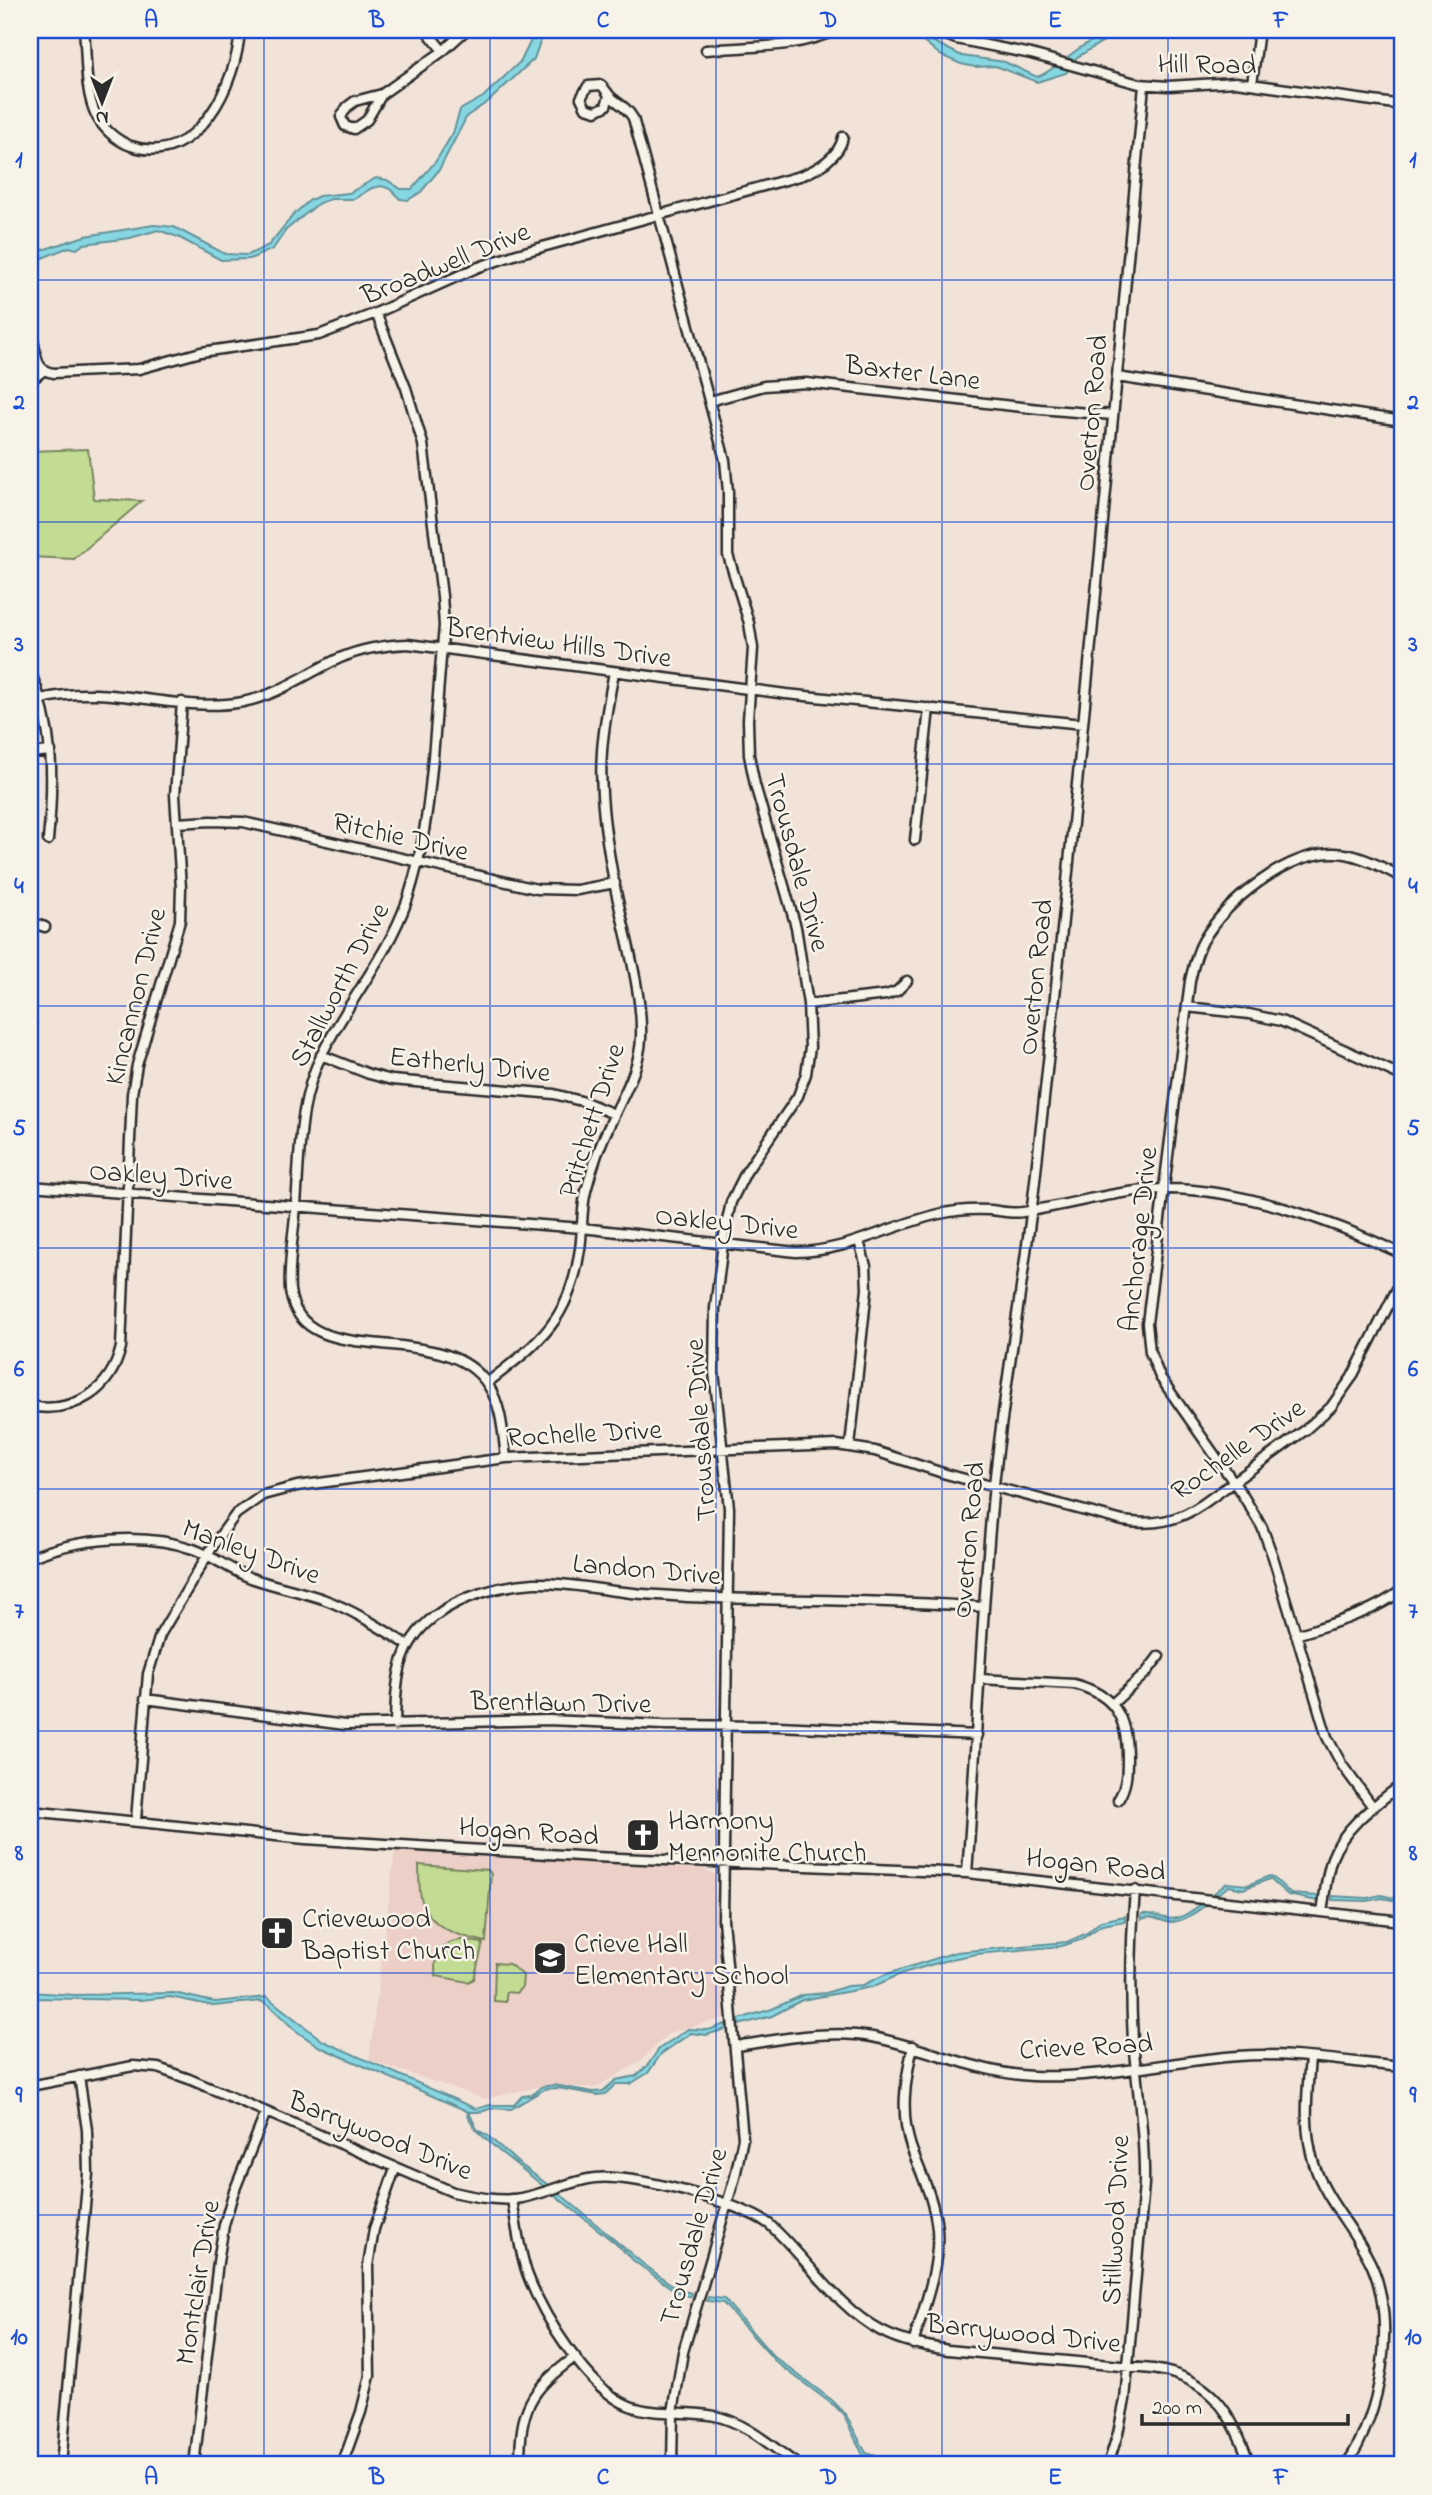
<svg xmlns="http://www.w3.org/2000/svg" width="1432" height="2495" viewBox="0 0 1432 2495" font-family="'Indie Flower',sans-serif">
	<style>
		.built { fill: #ecd0c8 }
		.green { fill: #c3dc93; stroke: #77845f; stroke-width: 2 }
		.water { fill: #87d7e3; stroke: #629299; stroke-width: 2 }
		.lines { fill: none; stroke-linecap: round; stroke-linejoin: round }
		.minor-casing { stroke: #2b2b2b; stroke-width: 13 }
		.minor { stroke: #f7f3e8; stroke-width: 8 }
		.grid { fill: none; stroke: #1d4ed8; stroke-width: 2; stroke-opacity: 0.55 }
		.labels { text-anchor: middle; stroke-width: 5; stroke-linejoin: round; paint-order: stroke }
		.street-label { font-size: 28px; fill: #2b2b2b; stroke: #f7f3e8 }
		.poi-label { font-size: 28px; fill: #2b2b2b; stroke: #f7f3e8; text-anchor: start }
		.neatline { fill: none; stroke: #1d4ed8; stroke-width: 2.5 }
		.grid-label { font-size: 23px; text-anchor: middle; font-weight: bold; fill: #1d4ed8 }
	</style>
	<rect width="100%" height="100%" fill="#f2e3d9"/>
	<filter id="ink" filterUnits="userSpaceOnUse"><feTurbulence type="fractalNoise" baseFrequency=".0143" numOctaves="2"/><feDisplacementMap in="SourceGraphic" scale="14" xChannelSelector="R" yChannelSelector="G"/><feConvolveMatrix kernelMatrix="1 2 1 2 8 2 1 2 1" color-interpolation-filters="sRGB"/></filter>
	<g filter="url(#ink)">
		<path class="built" d="M395 1850 703 1869 715 1874 716 1934 724 2018 669 2033 641 2061 595 2088 547 2085 485 2099 369 2060Z"/>
		<path class="green" d="M88 449 94 499 142 501 74 559 30 557V451Z
			M419 1865 488 1870 491 1874 486 1942C459 1936 429 1929 421 1898 419 1888 419 1876 419 1865Z
			M462 1940 483 1943 474 1979 468 1982 436 1976C432 1956 441 1941 462 1940Z
			M495 1963 509 1964 523 1975 522 1987 516 1993 506 1992V2002L494 2001Z"/>
		<path class="water" d="M536 30H547L541 39 534 59 489 101 467 116 439 170 421 192 408 200 400 199 390 189 382 186 372 188 354 199H331L319 203 286 230 273 249 250 259 221 260 178 237 158 230 130 238 84 244 77 249 69 247 30 263V254L85 236 154 225 174 227 225 254 248 255 269 245 294 214 310 200 319 196 349 193 376 178 387 180 401 189H412L436 161 453 133 460 110 483 97 521 61Z
			M891 30H900L909 36 932 41 962 56 1005 62 1037 77C1048 73 1055 66 1065 59 1082 45 1106 30 1129 30L1102 42 1076 58 1066 73 1037 82 996 66 975 67 961 64 940 55 926 43 900 36Z
			M1269 1876 1275 1879 1291 1894 1318 1896V1901L1288 1895 1270 1879 1243 1889 1229 1886 1218 1894H1213L1227 1883 1248 1885Z
			M1381 1895 1402 1900V1902L1382 1898 1367 1901 1332 1900V1896L1367 1898Z
			M1203 1903 1208 1904C1196 1911 1185 1922 1170 1922 1159 1922 1153 1914 1142 1919V1914C1152 1913 1155 1916 1165 1918 1179 1922 1191 1911 1203 1903Z
			M1125 1916V1921L1102 1925 1080 1940 1062 1946 977 1954 951 1959 903 1973 872 1987 802 2000 772 2016 739 2025V2019L772 2009 803 1995 826 1993 847 1986 863 1985 884 1975 956 1952 1067 1942 1087 1933 1101 1921Z
			M30 1992 75 1995 174 1993 214 2002 267 1997 323 2041 476 2109 490 2105H514L522 2096 532 2095 541 2087 554 2085 593 2092 603 2091 616 2080 636 2076 647 2066 659 2049 688 2029 709 2030 725 2024 726 2029 706 2035 691 2033 661 2054 648 2073 630 2084H616L605 2094 597 2095 558 2088 545 2089 511 2109 492 2108 481 2112H469L477 2130 487 2135 517 2162 559 2193 642 2263 679 2290 692 2293 691 2297 677 2292 634 2261 615 2243 498 2150C483 2135 472 2132 467 2111L320 2047 296 2031 269 2005 261 2001 214 2006 170 1997 140 2000 30 1998Z
			M708 2297 724 2299 773 2356 833 2401 846 2415 866 2453 885 2459 892 2465 863 2455 843 2414 836 2407 776 2362 723 2303 707 2301Z"/>
		<g class="lines">
			<g class="minor-casing">
				<path id="minor" d="M84 30C87 57 84 90 96 115 103 129 117 141 131 146 198 168 237 82 240 30
					M426 30 443 51
					M934 30 956 39 1031 54 1139 84 1168 86 1236 82 1402 105
					M706 50C749 46 797 49 836 30
					M1252 84 1259 30
					M382 94 367 120 354 129 345 126 341 117 347 107 355 101 382 94 443 51 466 30
					M609 96 606 106 596 111 586 108 581 98 588 86 601 85C606 89 608 95 612 98 621 105 627 108 633 118L725 460 728 492V555L749 623 753 648 748 720 749 755 755 785 796 927 808 1004 810 1047 806 1074 798 1096 746 1172 731 1202 724 1235 715 1308 714 1372 729 1508 723 1920 743 2138 735 2177 683 2352 673 2412 672 2465
					M376 313 406 388 423 444 442 596 444 626 442 648C434 728 433 825 407 901 387 957 348 1001 322 1054 298 1101 300 1155 296 1205 294 1233 288 1262 290 1290 300 1376 443 1315 488 1385 502 1406 503 1434 506 1458
					M30 329C38 346 31 371 54 373L139 369 201 352 319 335 376 313 476 268 517 254 800 176C817 170 840 156 843 137
					M1117 377 1402 421
					M30 381 43 371
					M710 401 764 386 806 383 1040 409 1113 415
					M30 670C54 729 54 778 48 840
					M41 699C111 682 176 714 243 702 279 695 307 673 340 658 361 649 385 645 408 644L786 694 1083 724
					M30 753 51 751
					M177 823 211 821 243 822 537 889 577 890 615 883
					M915 840 929 708
					M30 922 45 927
					M808 1004 886 995 897 991 907 981
					M1187 1007 1249 1014 1281 1021 1402 1076
					M30 1024 31 1023
					M321 1055 369 1074 392 1080 554 1094 585 1102 614 1114
					M30 1186 582 1228 796 1252C847 1252 890 1225 939 1214 956 1210 974 1209 991 1210 1001 1211 1013 1214 1023 1212 1070 1205 1116 1190 1164 1189 1241 1188 1333 1221 1402 1254
					M487 1383C540 1342 570 1320 580 1249 583 1230 581 1210 586 1191 592 1167 600 1144 611 1122 623 1095 640 1068 641 1038 643 992 623 928 614 882 606 838 599 795 602 751 604 724 609 698 614 672
					M30 1406C74 1414 111 1391 121 1347L132 1094 137 1065 180 921 181 888 175 795 182 702
					M850 1446 867 1289 866 1266 859 1241
					M30 1558C76 1538 145 1532 193 1549 213 1556 230 1570 251 1578 274 1586 299 1591 323 1599 353 1610 381 1628 408 1645
					M1296 1635C1333 1623 1371 1614 1402 1590
					M980 1679 1074 1684C1115 1695 1127 1717 1127 1757 1127 1773 1127 1786 1118 1800
					M145 1699 345 1725 548 1720 663 1725 778 1726 977 1735
					M1112 1704 1146 1673 1159 1656
					M395 1725C396 1682 397 1644 435 1616 461 1596 501 1585 534 1583 565 1582 594 1589 624 1592 645 1595 666 1595 687 1597 786 1601 884 1599 983 1607
					M1373 1807 1342 1765 1327 1737 1273 1557 1262 1527 1242 1494 1160 1377 1150 1352 1147 1323 1190 981C1193 968 1196 953 1203 941 1226 901 1285 854 1332 853 1356 852 1381 867 1402 877
					M30 1811 305 1839 595 1857 967 1873 1402 1921
					M136 1820 148 1674 160 1635 214 1544 236 1514 263 1495 297 1486 506 1458 837 1445 875 1451 946 1474 1123 1521C1153 1526 1178 1521 1203 1504L1304 1431 1331 1407 1352 1377 1402 1279
					M967 1873C977 1743 981 1614 994 1485 1005 1380 1025 1277 1036 1172 1076 810 1111 447 1144 85
					M1322 1912C1325 1894 1326 1875 1332 1858 1344 1826 1377 1804 1402 1784
					M735 2046C778 2040 828 2029 872 2037 925 2047 978 2073 1032 2076 1100 2079 1170 2061 1238 2056 1292 2052 1348 2062 1402 2067
					M913 2046C905 2081 900 2113 911 2147 921 2174 934 2199 937 2229 940 2267 924 2307 913 2344
					M1310 2058C1307 2095 1303 2128 1314 2164 1326 2202 1356 2230 1372 2266 1397 2323 1381 2415 1346 2465
					M30 2086 133 2066 158 2068 189 2079 453 2192C475 2197 500 2202 522 2198 547 2193 570 2181 595 2178 631 2173 739 2202 769 2224 807 2258 835 2306 881 2331 902 2342 925 2346 948 2350L1153 2369C1212 2378 1233 2414 1250 2465
					M512 2199C516 2224 519 2249 527 2273 542 2314 588 2390 630 2406 657 2416 687 2410 715 2416 747 2423 772 2447 798 2465
					M61 2465 88 2174 87 2130 79 2076
					M194 2465 218 2262 224 2225 233 2194 266 2112
					M342 2465 361 2412 370 2376 368 2266 374 2229 395 2169
					M520 2465C520 2408 529 2391 575 2357
					M1108 2465 1118 2433 1125 2400 1144 2184C1145 2136 1137 2088 1133 2040 1130 1990 1131 1940 1135 1890"/>
			</g>
			<use href="#minor" class="minor"/>
		</g>
	</g>
	<path class="grid" d="M264 30V2465M490 30V2465M716 30V2465M942 30V2465M1168 30V2465M30 280H1402M30 522H1402M30 764H1402M30 1006H1402M30 1248H1402M30 1489H1402M30 1731H1402M30 1973H1402M30 2215H1402"/>
	<defs>
		<g id="church-square" transform="scale(1.75)"><rect x="-9" y="-9" width="18" height="18" rx="4" fill="#2b2b2b" stroke="#f7f3e8"/><path d="M-1.2-6h2.4v3.5h3.3v2.4h-3.3V6h-2.4V-.1h-3.3v-2.4h3.3Z" fill="#fff"/></g>
		<g id="school-square" transform="scale(1.75)"><rect x="-9" y="-9" width="18" height="18" rx="4" fill="#2b2b2b" stroke="#f7f3e8"/><path d="M0-5L7-2L0 1L-7-2ZM-4 1L0 2.5L4 1V4Q0 6-4 4Z" fill="#fff"/></g>
	</defs>
	<g fill-rule="evenodd">
		<use href="#church-square" x="643" y="1835"/>
		<use href="#church-square" x="277" y="1933"/>
		<use href="#school-square" x="550" y="1958"/>
	</g>
	<g class="labels">
		<g class="street-label">
			<text transform="translate(1207 63) rotate(1)" y="10">Hill Road</text>
			<text transform="translate(445 262) rotate(-22)" y="10">Broadwell Drive</text>
			<text transform="translate(913 371) rotate(7)" y="10">Baxter Lane</text>
			<text transform="translate(1090 413) rotate(-85)" y="10">Overton Road</text>
			<text transform="translate(559 641) rotate(8)" y="10">Brentview Hills Drive</text>
			<text transform="translate(401 835) rotate(13)" y="10">Ritchie Drive</text>
			<text transform="translate(799 862) rotate(75)" y="10">Trousdale Drive</text>
			<text transform="translate(1034 977) rotate(-84)" y="10">Overton Road</text>
			<text transform="translate(338 984) rotate(-62)" y="10">Stallworth Drive</text>
			<text transform="translate(134 996) rotate(-76)" y="10">Kincannon Drive</text>
			<text transform="translate(470 1063) rotate(6)" y="10">Eatherly Drive</text>
			<text transform="translate(590 1120) rotate(-72)" y="10">Pritchett Drive</text>
			<text transform="translate(161 1174) rotate(4)" y="10">Oakley Drive</text>
			<text transform="translate(727 1221) rotate(6)" y="10">Oakley Drive</text>
			<text transform="translate(1137 1239) rotate(-84)" y="10">Anchorage Drive</text>
			<text transform="translate(699 1430) rotate(-94)" y="10">Trousdale Drive</text>
			<text transform="translate(584 1432) rotate(-3)" y="10">Rochelle Drive</text>
			<text transform="translate(1237 1448) rotate(-35)" y="10">Rochelle Drive</text>
			<text transform="translate(967 1540) rotate(-85)" y="10">Overton Road</text>
			<text transform="translate(252 1550) rotate(20)" y="10">Manley Drive</text>
			<text transform="translate(647 1568) rotate(5)" y="10">Landon Drive</text>
			<text transform="translate(561 1701) rotate(1)" y="10">Brentlawn Drive</text>
			<text transform="translate(529 1830) rotate(4)" y="10">Hogan Road</text>
			<text transform="translate(1096 1863) rotate(6)" y="10">Hogan Road</text>
			<text transform="translate(1086 2045) rotate(-3)" y="10">Crieve Road</text>
			<text transform="translate(381 2134) rotate(22)" y="10">Barrywood Drive</text>
			<text transform="translate(1114 2220) rotate(-87)" y="10">Stillwood Drive</text>
			<text transform="translate(692 2236) rotate(-74)" y="10">Trousdale Drive</text>
			<text transform="translate(196 2282) rotate(-81)" y="10">Montclair Drive</text>
			<text transform="translate(1024 2332) rotate(6)" y="10">Barrywood Drive</text>
		</g>
		<g class="poi-label">
			<text x="668" y="1829">Harmony<tspan x="668" dy="32">Mennonite Church</tspan></text>
			<text x="302" y="1927">Crievewood<tspan x="302" dy="32">Baptist Church</tspan></text>
			<text x="574" y="1952">Crieve Hall<tspan x="574" dy="32">Elementary School</tspan></text>
		</g>
	</g>
	<rect width="1432" height="2495" fill="none" stroke="#f7f3e8" stroke-width="77"/>
	<g transform="translate(102 102) rotate(180)" stroke="#f7f3e8" stroke-width="5" paint-order="stroke">
	<path d="M0-5L12 26L0 18L-12 26Z" fill="#2b2b2b"/>
	<text y="-10" font-size="19" font-weight="bold" text-anchor="middle" fill="#2b2b2b">N</text>
	</g>
	<path d="M1142 2414v10h206v-10" fill="none" stroke="#2b2b2b" stroke-width="3.5"/>
	<text x="1152" y="2414" font-size="21" fill="#2b2b2b" stroke="#f7f3e8" stroke-width="5" paint-order="stroke">200 m</text>
	<rect x="38" y="38" width="1356" height="2418" class="neatline"/>
	<g class="grid-label">
		<text x="151" y="27">A</text>
		<text x="377" y="27">B</text>
		<text x="603" y="27">C</text>
		<text x="829" y="27">D</text>
		<text x="1055" y="27">E</text>
		<text x="1281" y="27">F</text>
		<text x="19" y="167">1</text>
		<text x="1413" y="167">1</text>
		<text x="19" y="409">2</text>
		<text x="1413" y="409">2</text>
		<text x="19" y="651">3</text>
		<text x="1413" y="651">3</text>
		<text x="19" y="893">4</text>
		<text x="1413" y="893">4</text>
		<text x="19" y="1135">5</text>
		<text x="1413" y="1135">5</text>
		<text x="19" y="1376">6</text>
		<text x="1413" y="1376">6</text>
		<text x="19" y="1618">7</text>
		<text x="1413" y="1618">7</text>
		<text x="19" y="1860">8</text>
		<text x="1413" y="1860">8</text>
		<text x="19" y="2102">9</text>
		<text x="1413" y="2102">9</text>
		<text x="19" y="2344">10</text>
		<text x="1413" y="2344">10</text>
		<text x="151" y="2484">A</text>
		<text x="377" y="2484">B</text>
		<text x="603" y="2484">C</text>
		<text x="829" y="2484">D</text>
		<text x="1055" y="2484">E</text>
		<text x="1281" y="2484">F</text>
	</g>
</svg>
